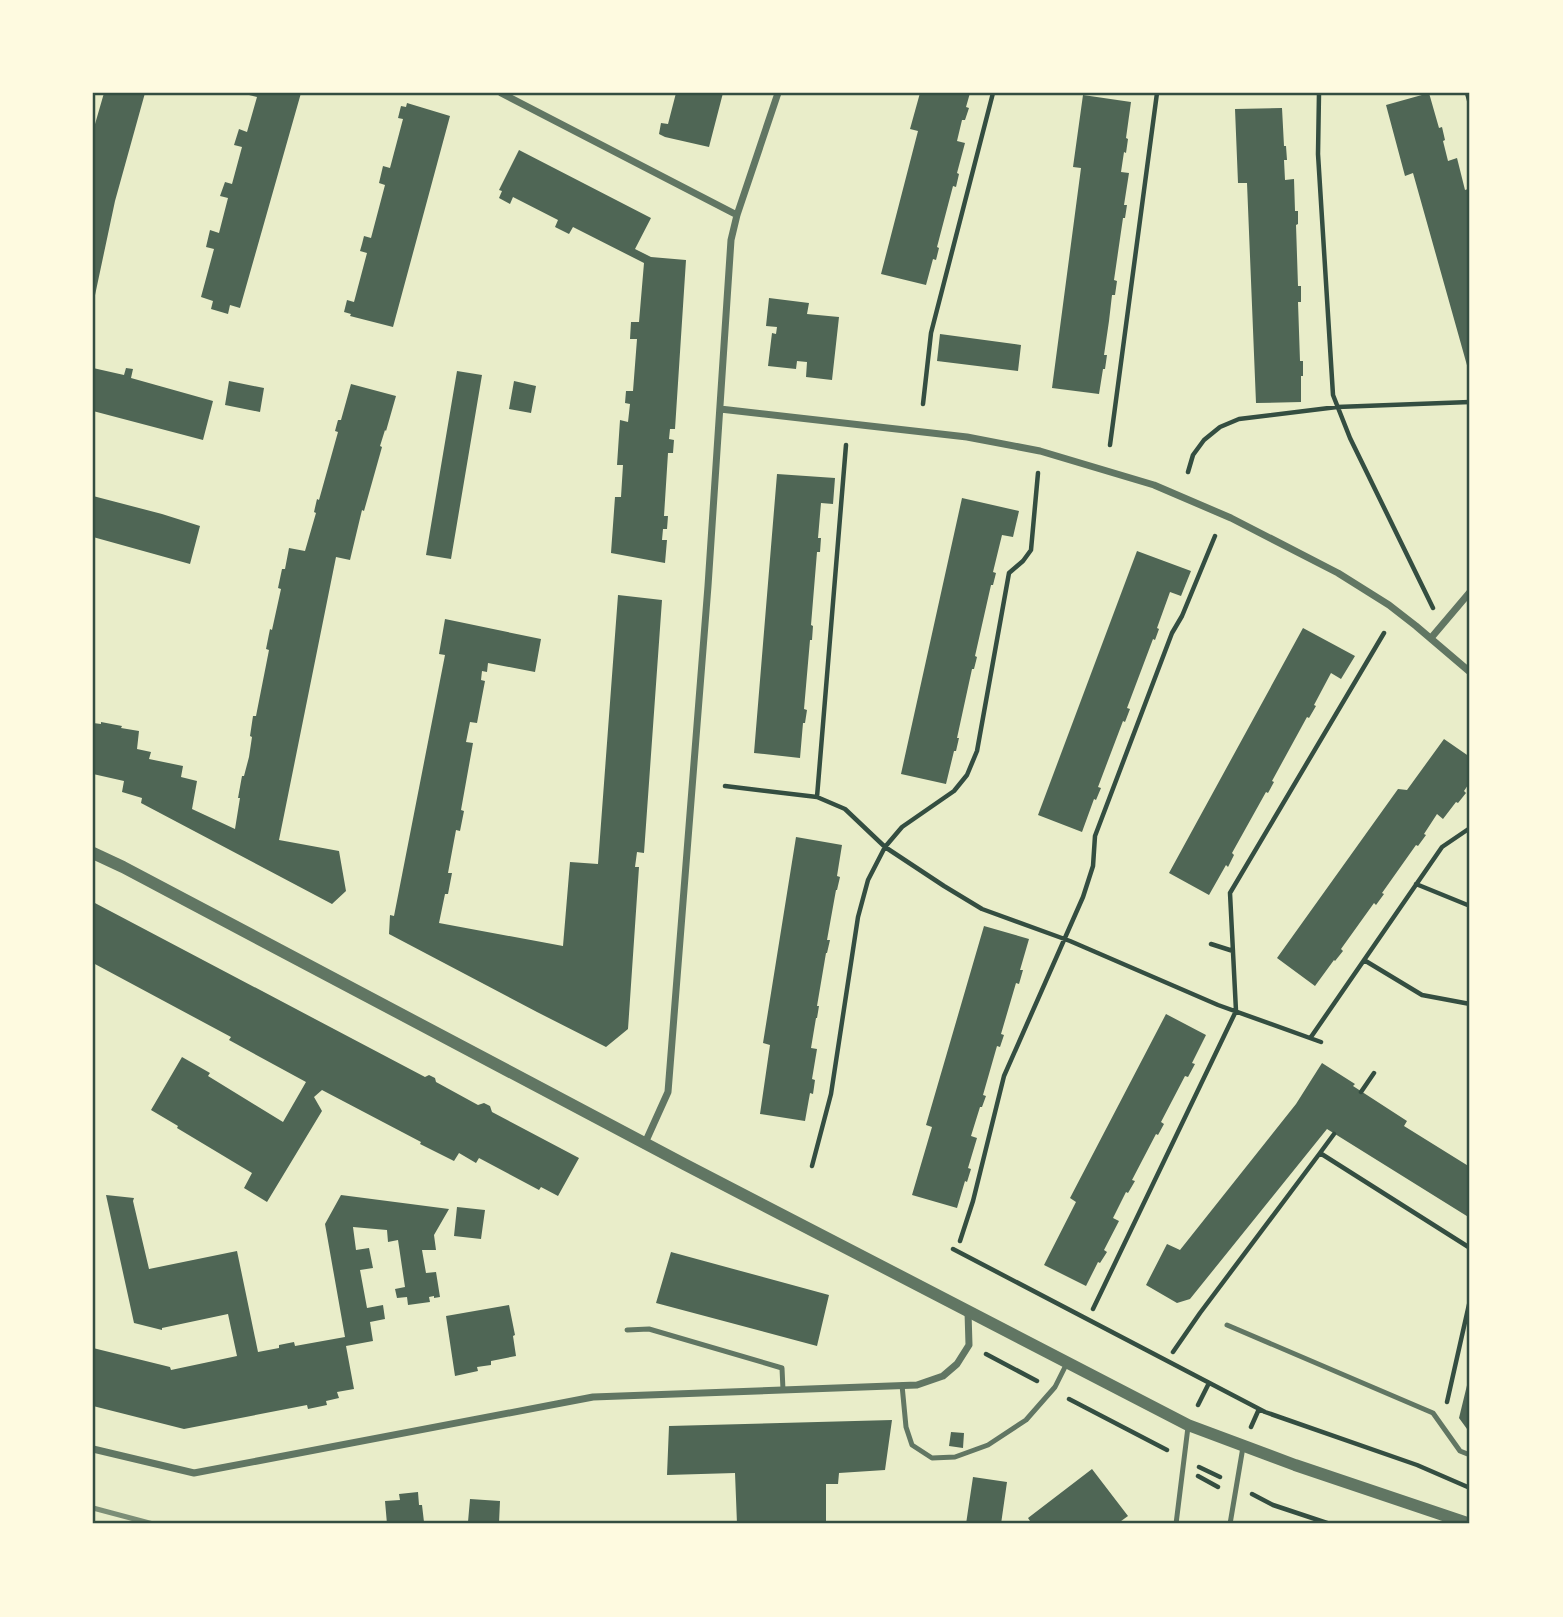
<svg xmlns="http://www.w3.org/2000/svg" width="1563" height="1617" viewBox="0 0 1563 1617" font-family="'Times New Roman',serif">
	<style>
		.building { fill: #4f6655 }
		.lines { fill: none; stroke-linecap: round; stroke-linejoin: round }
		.path { stroke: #344e41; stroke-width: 4.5 }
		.service { stroke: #617663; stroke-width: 5 }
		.minor { stroke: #617663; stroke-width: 7 }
		.tertiary { stroke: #617663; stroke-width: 12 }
		.rail { stroke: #7c8e77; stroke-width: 5 }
		.neatline { fill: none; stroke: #344e41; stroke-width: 2.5 }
	</style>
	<rect width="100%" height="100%" fill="#e9edc9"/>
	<path class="building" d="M104 93H145L115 201 94 300 93 131Z
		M249 93H301L240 308 230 305 228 314 211 309 213 301 201 297 214 249 206 247 210 230 219 233 228 198 220 196 225 182 232 184 242 147 234 145 239 129 247 132 257 97 249 95Z
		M676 93H723L709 147 665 137 659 134 661 123 668 124Z
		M920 93H970L966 107 969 108 965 120H962L957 141 965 143 957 173 959 174 956 187 953 186 937 247 939 248 936 260 933 259 926 285 881 274 918 131 910 129Z
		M1429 93 1439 128 1442 127 1445 140 1443 141 1448 161 1457 158 1465 190 1468 189 1470 198V200L1468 201 1470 209V376L1413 173 1405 176 1386 105Z
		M1083 95 1131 102 1126 138 1128 139 1126 153 1124 152 1121 172 1129 173 1124 205H1127L1125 218H1123L1114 280 1117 281 1115 295H1112L1109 321 1104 355H1107L1105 369H1103L1099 394 1052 388 1081 168 1073 167Z
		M407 103 450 116 393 327 350 316 351 314 344 312 347 300 354 302 367 253 360 251 362 244 364 236 371 238 385 185 379 183 383 166 390 168 403 119 398 118 401 106 406 107Z
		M1282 108 1284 146H1286L1287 160H1284L1285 180 1294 179 1295 211H1298V224L1296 225 1298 286H1301V302H1298L1300 361H1303V376H1301V402L1256 403 1247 183H1238L1235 109Z
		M519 150 651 218 635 249 651 257 686 260 675 429H670L669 439 674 440 673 453H668L664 516H668L667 529H663L662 540H667L665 563 611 553 615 497H621L623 465H617L620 420 628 422 630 404 625 403 626 391H633L637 339H630L631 322H639L644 263 573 227 569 234 555 227 558 220 513 197 510 204 499 198 502 191 499 190Z
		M769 298 809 303 807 314 839 317 832 380 806 377 807 362 797 361 796 369 768 366 772 333 776 334 777 327 766 326Z
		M940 334 1021 345 1018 371 937 361Z
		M93 368 124 375 126 368 133 369 131 378 213 401 203 440 93 411Z
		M457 371 482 375 451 559 426 555Z
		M229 381 264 388 260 412 225 405Z
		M514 381 536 386 531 413 509 409Z
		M351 384 396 396 386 431 385 430 380 446 382 447 364 511 362 510 350 560 336 557 279 840 339 851 346 891 332 904 141 803 142 798 122 792 124 781 93 774V723L101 724V722L122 726 121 728 139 731 137 749 151 752 149 759 183 766 181 777 197 781 192 809 235 829 240 798H238L242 776H244L249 757 252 737 250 736 253 716H256L269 650 266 649 270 629 272 630 281 589 278 588 282 569H285L289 548 305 551 316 513 314 512 317 499 319 500 338 432 335 431 338 420H341Z
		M777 474 835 478 833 504 821 503 818 538H821L820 552H817L811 625 813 626 812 640H810L804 709 807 710 805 723H803L800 758 754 753Z
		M93 496 162 514 200 526 190 564 93 537Z
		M962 498 1019 511 1013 537 1002 535 993 572 996 573 993 585H991L975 656 977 657 974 669H972L957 738H959L956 751H954L946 784 901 774Z
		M1137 551 1191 571 1181 596 1170 592 1157 628 1159 629 1155 640 1153 639 1127 708 1130 709 1125 722 1123 721 1098 787 1101 788 1096 800 1094 799 1082 832 1038 815Z
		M618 595 662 600 644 853 637 852 635 867H639L628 1029 606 1047 537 1012 389 934 390 915 394 916 445 655 439 654 445 619 541 639 535 672 488 663 487 672 482 671 481 680 485 681 477 723 470 722 466 742 473 743 461 810 464 811 460 831 456 830 448 873H452L448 894H445L439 923 563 946 570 862 598 864Z
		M1303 628 1355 656 1341 679 1331 673 1314 705 1316 706 1309 718 1307 717 1272 781 1274 782 1268 793 1266 792 1232 853 1234 855 1228 867 1226 865 1209 895 1169 873Z
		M1444 739 1470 757V782L1464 791 1466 793 1458 803 1456 802 1443 819 1437 814 1424 834 1426 835 1418 846 1416 845 1382 893 1384 894 1376 905 1374 903 1341 949 1343 951 1335 961 1334 960 1315 986 1277 958 1398 789 1407 790Z
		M796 837 842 845 837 876 840 877 837 890H836L827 940H830L827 953H826L817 1006H819L817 1018H816L811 1048 817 1049 812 1079 815 1080 813 1094 810 1093 805 1121 760 1114 770 1045 763 1043Z
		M93 902 425 1077 429 1075 435 1078 436 1082 478 1105 484 1103 490 1106 492 1112 579 1158 558 1196 541 1187 539 1190 479 1158 476 1163 459 1153 454 1161 420 1144 421 1142 322 1090 314 1097 322 1111 267 1202 244 1188 252 1173 177 1128 178 1126 151 1110 182 1057 210 1073 208 1076 283 1122 306 1082 229 1040 231 1037 93 963Z
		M984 926 1029 939 1020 970H1023L1019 984 1016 983 1001 1034 1004 1035 1000 1047 997 1046 983 1095 986 1096 982 1107H980L971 1136 977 1138 968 1168 971 1169 967 1182 965 1181 957 1208 912 1195 932 1127 926 1125Z
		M1166 1014 1206 1035 1192 1063 1195 1064 1188 1077 1185 1076 1161 1122 1164 1124 1158 1135 1156 1134 1132 1180 1135 1181 1128 1193 1126 1192 1113 1218 1119 1221 1104 1250 1107 1252 1100 1263 1098 1262 1086 1286 1044 1265 1076 1202 1070 1198Z
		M1322 1063 1355 1084 1353 1086 1407 1121 1404 1126 1470 1167V1218L1327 1129 1190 1299 1177 1303 1146 1285 1167 1244 1180 1250 1296 1104Z
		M106 1195 134 1198 133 1201 149 1269 237 1251 258 1352 279 1348V1345L294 1342 295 1346 345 1337 325 1224 341 1195 449 1209 434 1235 436 1250H422L426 1273 436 1272 440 1297 434 1298V1296L429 1297 430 1302 408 1305 407 1297 397 1298 395 1289 405 1287 398 1240 388 1242 387 1230 353 1227 356 1250 369 1248 373 1268 360 1270 367 1308 383 1305 385 1319 370 1322 373 1341 346 1346 354 1389 337 1392 339 1398 326 1401 327 1405 308 1409 307 1405 184 1429 93 1406V1348L170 1367 171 1370 237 1356 228 1314 162 1328V1330L134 1323Z
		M457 1207 485 1210 481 1239 454 1236Z
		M671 1252 829 1295 817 1346 656 1303Z
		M509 1305 515 1335 513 1336 516 1356 491 1361V1365L477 1367 478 1371 455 1376 446 1316Z
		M1469 1377H1470V1430L1467 1429 1459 1418Z
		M892 1420 885 1470 839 1473 838 1484H826V1524H737L735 1473 667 1475 669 1426Z
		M951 1432 964 1433 963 1448 949 1446Z
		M1092 1469 1128 1516 1117 1524H1032L1028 1518Z
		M973 1477 1007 1482 1001 1524H966Z
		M418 1492 419 1505H422L424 1522 387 1524 385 1501 400 1500 399 1494Z
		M470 1499 500 1501 499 1523 468 1522Z"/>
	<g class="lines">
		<path class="path" d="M1319 93 1318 154 1333 395 1350 438 1433 608
			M1467 93 1470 104
			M923 404 931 333 993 93
			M846 445 817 797 845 809 885 847 944 886 982 909 1070 941 1218 1005 1321 1042
			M1110 445 1157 93
			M1188 472 1193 455 1204 440 1220 427 1239 419 1337 407 1470 402
			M725 786 817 797
			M1416 884 1470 906
			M1211 944 1233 951
			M1364 960 1422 995 1470 1004
			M1311 1037 1442 847 1470 828
			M1361 1092 1374 1073
			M1320 1153 1334 1134
			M812 1166 831 1094 858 917 868 880 885 847 902 827 954 791 967 775 977 751 1009 573 1023 561 1031 550 1038 473
			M960 1241 973 1201 1004 1076 1083 897 1093 866 1095 836 1172 633 1182 616 1215 536
			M953 1249 1265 1412 1417 1465 1470 1488
			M1093 1309 1236 1011 1230 893 1384 633
			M1173 1352 1200 1313 1320 1153 1470 1248
			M986 1354 1037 1381
			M1069 1399 1167 1450
			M1447 1402 1470 1300
			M1198 1405 1209 1383
			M1251 1427 1259 1409
			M1199 1467 1220 1477
			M1198 1476 1218 1487
			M1252 1494 1273 1505 1330 1524"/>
		<path class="service" d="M1227 1325 1433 1413 1460 1451 1470 1455
			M627 1330 649 1329 782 1368 783 1390
			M902 1385 906 1427 912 1445 932 1458 955 1457 988 1445 1026 1420 1055 1387 1067 1363
			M1176 1524 1188 1427
			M1230 1524 1243 1447"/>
		<path class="minor" d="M501 93 737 215
			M720 409 967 437 1040 451 1154 485 1231 518 1338 573 1389 605 1416 626 1470 672
			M1431 638 1470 592
			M645 1143 668 1092 708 586 731 240 737 215 778 93
			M93 1449 194 1473 593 1397 917 1385 943 1376 957 1364 969 1345 968 1312"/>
		<path class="tertiary" d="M93 853 123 867 684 1164 1188 1425 1295 1465 1470 1524"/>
		<path class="rail" d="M93 1508 153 1524"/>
	</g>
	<rect width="1563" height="1617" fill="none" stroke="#fefae0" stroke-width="189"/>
	<rect x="94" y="94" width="1374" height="1428" class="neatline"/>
</svg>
